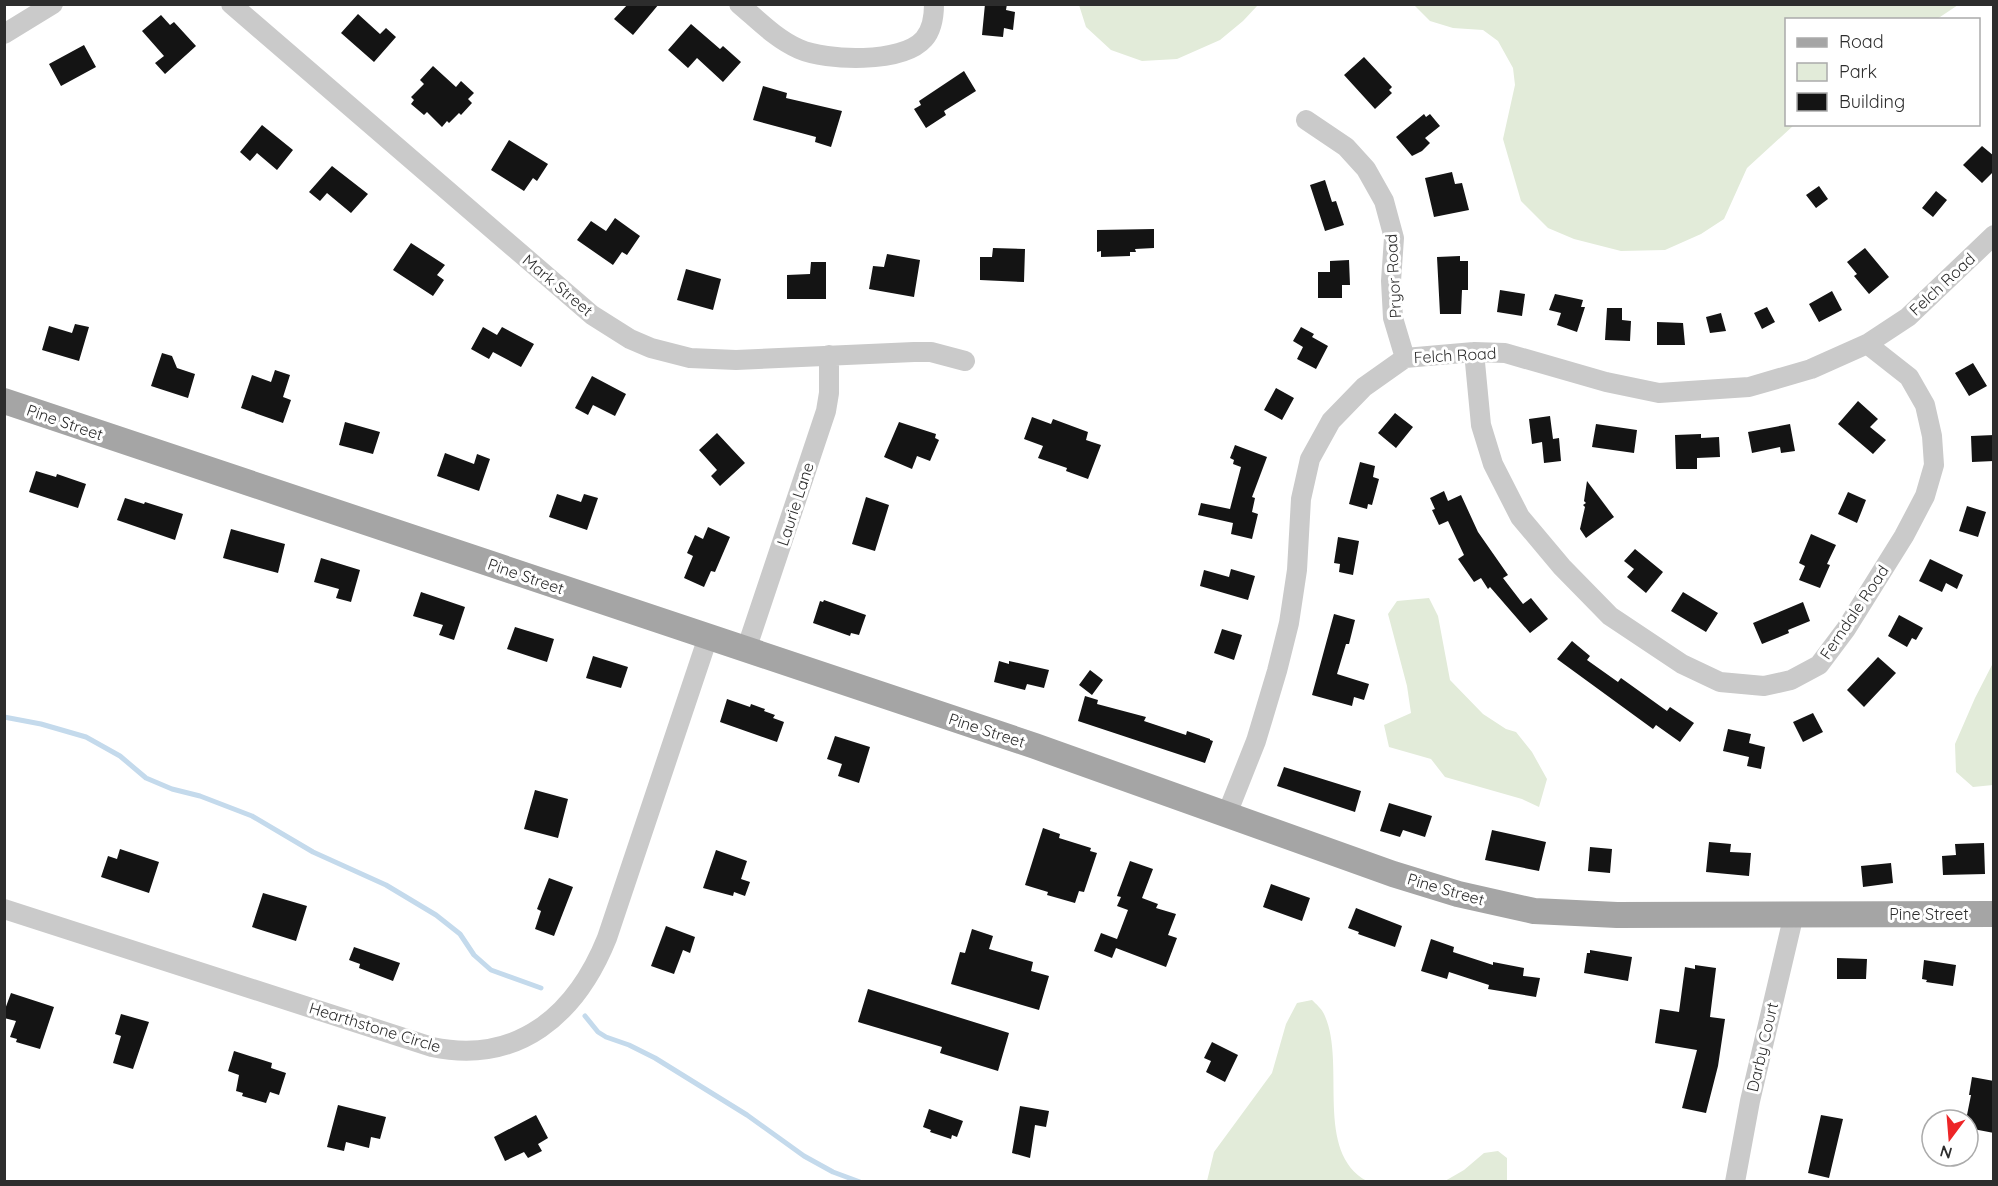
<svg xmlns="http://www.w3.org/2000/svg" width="1998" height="1186" viewBox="0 0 1998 1186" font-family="Quicksand,sans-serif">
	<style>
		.green { fill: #e2ebd9 }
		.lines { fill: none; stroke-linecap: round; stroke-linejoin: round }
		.stream { stroke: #c4daec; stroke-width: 5 }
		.building { fill: #141414 }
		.minor { stroke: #cacaca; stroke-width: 20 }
		.major { stroke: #a5a5a5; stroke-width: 26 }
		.labels { text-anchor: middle; stroke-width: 6; stroke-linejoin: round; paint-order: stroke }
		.street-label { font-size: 16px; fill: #2d2d2d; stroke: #fff }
	</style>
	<rect width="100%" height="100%" fill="#fff"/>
	<path class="green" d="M1079 5V4L1258 5 1243 21 1220 40 1177 59 1142 61 1111 50 1086 27Z
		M1414 5H1958L1937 19 1786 20V124L1794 125 1747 168 1724 219 1701 234 1665 250 1621 251 1574 239 1548 228 1521 201 1503 139 1515 85 1513 68 1498 41 1483 30 1453 28 1430 21Z
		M1429 598 1438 616 1450 680 1483 714 1506 729 1516 732 1532 752 1547 779 1539 807 1522 799 1445 777 1431 759 1389 747 1384 725 1411 713 1407 686 1388 614 1397 601Z
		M1993 663V785L1973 787 1956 772 1955 744 1975 698Z
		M1312 1000C1316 1004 1322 1009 1324 1014 1347 1062 1313 1152 1367 1181H1207L1214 1152 1272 1073 1286 1024 1297 1003Z
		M1498 1151 1507 1158V1181H1445L1464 1170 1484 1153Z"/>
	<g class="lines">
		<path class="stream" d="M4 717 41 724 86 737 120 756 146 778 172 789 200 796 252 816 313 852 386 885 436 915 460 934 474 955 491 970 541 988
			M585 1016 598 1032 606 1037 629 1045 655 1058 747 1115 804 1156 833 1172 860 1182"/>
	</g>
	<path class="building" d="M628 4H659L633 35 614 19Z
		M985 4H1007L1006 10 1015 12 1013 30 1004 28 1003 37 982 35Z
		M358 14 380 34 386 28 396 37 374 62 341 33Z
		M161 15 170 25 174 22 196 46 165 74 155 63 164 56 142 31Z
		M691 24 720 49 723 46 741 62 723 82 697 58 688 68 668 50Z
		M84 45 96 67 61 86 49 64Z
		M1364 57 1392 87 1389 90 1392 93 1375 109 1344 75Z
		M433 66 456 87 461 81 474 93 468 99 472 103 461 115 459 113 449 123 447 121 442 127 427 112 424 115 411 104 414 100 411 97 424 84 420 80Z
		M964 71 976 91 944 111 946 115 926 128 914 109 921 105 919 101Z
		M763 86 787 93 786 98 842 111 831 147 815 142 816 137 753 120Z
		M1424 114 1426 117 1430 114 1440 126 1425 138 1430 143 1422 151 1412 156 1396 137Z
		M262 125 293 150 277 170 257 153 250 161 240 152Z
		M509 140 548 164 537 181 533 178 524 191 491 170Z
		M1982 146 1994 156V171L1982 183 1963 165Z
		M332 166 368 194 351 213 327 193 320 201 309 192Z
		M1452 172 1455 184 1462 183 1469 210 1434 217 1425 178Z
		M1325 180 1332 202 1336 201 1344 225 1325 231 1310 185Z
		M1819 186 1828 199 1816 208 1806 195Z
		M1936 191 1947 200 1933 217 1922 208Z
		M615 218 640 236 627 255 622 252 613 265 577 240 591 221 606 231Z
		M1154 229V248L1135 249 1136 252H1130V256L1101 257V251L1097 252V230Z
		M411 243 445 265 437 275 444 280 433 296 393 270Z
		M993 248 1025 249 1024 282 980 280V257H992Z
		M1865 248 1889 277 1869 294 1854 276 1857 274 1847 262Z
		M887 254 920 260 914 297 869 289 873 266 884 267Z
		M1460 256V261H1468V290H1462L1461 314H1440L1437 257Z
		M1349 260 1350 285H1342V298H1318V272H1330V261Z
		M811 262H826V299H787V275L810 274Z
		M686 269 721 279 713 310 677 300Z
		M1500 290 1525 294 1522 316 1497 312Z
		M1832 291 1842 310 1819 322 1809 304Z
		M1555 294 1583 300 1581 307H1585L1577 332 1557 325 1561 313 1549 310Z
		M1767 307 1775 322 1762 329 1754 313Z
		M1607 308H1622V320L1631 321 1630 341 1605 340Z
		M1721 313 1726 331 1710 333 1706 317Z
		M1657 322 1683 323 1685 345H1657Z
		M75 324 89 327 79 361 42 350 49 326 72 333Z
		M483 327 497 335 502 327 534 344 521 367 493 352 489 359 471 349Z
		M1301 327 1314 334 1312 337 1328 346 1316 369 1297 359 1303 347 1293 341Z
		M162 353 172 356 177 368 195 374 188 398 151 386Z
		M1973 363 1987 386 1969 396 1955 373Z
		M275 370 290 375 283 397 291 400 283 423 241 408 252 375 271 382Z
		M592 376 626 394 615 416 593 405 588 415 575 408Z
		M1276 388 1294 398 1282 420 1264 410Z
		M1858 401 1878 419 1870 427 1886 440 1873 454 1838 424Z
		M1395 413 1413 427 1396 448 1378 433Z
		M1550 416 1553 439 1559 438 1561 461 1544 463 1542 442 1532 444 1529 419Z
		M1032 417 1051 424 1053 419 1088 432 1086 440 1101 445 1088 479 1066 471 1067 468 1038 458 1043 446 1024 439Z
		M345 422 380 432 373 454 339 445Z
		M899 422 936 434 935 438 939 440 930 461 917 456 912 469 884 457Z
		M1596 424 1637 430 1634 453 1592 447Z
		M1790 424 1795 451 1781 453 1780 447 1752 453 1748 432Z
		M717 433 745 463 720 486 711 476 717 470 699 450Z
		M1701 434V438L1719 437 1720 457 1697 458V469H1676L1675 435Z
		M1994 435V461L1972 462 1971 436Z
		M1235 445 1267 457 1252 497 1255 498 1252 512 1258 514 1252 539 1231 534 1233 523 1198 515 1201 503 1230 509 1241 467 1233 464 1234 460 1230 458Z
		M445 453 474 464 477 454 490 459 479 491 437 476Z
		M1360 462 1375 466 1373 477 1379 479 1372 505 1368 504 1367 509 1349 504Z
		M36 471 56 477 57 474 86 484 78 508 29 492Z
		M1587 481 1614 517 1586 538 1580 529 1585 507 1583 505 1586 503 1584 501Z
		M1444 491 1448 501 1461 495 1478 532 1508 575 1503 578 1523 604 1531 598 1548 619 1530 633 1490 587 1488 589 1481 578 1474 582 1458 559 1464 555 1448 521 1439 525 1432 510 1435 509 1430 498Z
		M1848 492 1866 500 1857 523 1838 514Z
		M557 494 581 502 584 494 598 498 587 530 549 517Z
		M866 497 889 505 875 551 852 544Z
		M125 498 144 504 145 502 183 514 175 540 117 520Z
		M1967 506 1986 512 1978 537 1959 531Z
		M708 527 730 537 715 572 711 571 704 587 684 578 693 556 687 553 695 535 703 539Z
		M231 529 285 544 278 573 223 558Z
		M1811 534 1836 545 1827 564 1830 565 1820 588 1799 580 1805 566 1799 563Z
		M1338 537 1359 541 1353 575 1339 572 1340 564 1334 563Z
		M1635 549 1663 572 1646 593 1627 577 1634 569 1624 561Z
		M321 558 360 570 351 602 336 598 339 589 314 582Z
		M1930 559 1963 575 1957 589 1946 583 1942 592 1919 581Z
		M1231 569 1255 576 1248 600 1200 586 1204 570 1229 577Z
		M421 592 465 607 454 640 439 635 443 625 413 616Z
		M1683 592 1718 613 1706 632 1671 611Z
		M824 600 866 615 859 635 851 633 850 636 813 623 820 601 823 602Z
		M1803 602 1810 621 1788 630 1789 633 1762 644 1753 623Z
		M1334 614 1355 620 1349 644H1346L1337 674 1369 684 1364 700 1354 697 1352 706 1312 695Z
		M1899 615 1923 628 1916 640 1912 638 1907 647 1888 636Z
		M515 627 554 639 547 662 507 649Z
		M1222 629 1242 635 1234 660 1214 653Z
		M1572 641 1590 656 1587 660 1618 682 1621 678 1667 711 1670 707 1694 723 1680 742 1656 725 1653 729 1557 659Z
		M593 656 628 667 621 688 586 678Z
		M1878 657 1896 673 1864 707 1847 690Z
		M999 661 1009 664V661L1049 670 1044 688 1027 684 1025 690 994 682Z
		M1090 670 1103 680 1092 695 1079 685Z
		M1085 696 1098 700 1097 704 1146 717 1144 721 1186 735 1187 731 1210 739V740L1213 741 1205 763 1078 721Z
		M727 699 750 707 751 704 765 709 764 711 775 715 773 718 784 722 777 742 720 722Z
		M1813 713 1823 732 1803 742 1793 722Z
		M1728 729 1751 734 1749 743 1765 747 1761 769 1747 766 1749 757 1723 751Z
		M835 736 870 747 859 783 838 776 842 764 827 759Z
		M1284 767 1361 791 1355 812 1277 786Z
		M535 790 568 799 558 838 524 829Z
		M1389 803 1432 816 1425 837 1403 830 1400 837 1380 831Z
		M1043 828 1060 834 1059 838 1091 848 1090 851 1097 853 1084 892 1079 891 1075 903 1047 895 1048 892 1025 885Z
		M1492 830 1546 842 1539 871 1485 860Z
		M1709 842 1731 844 1730 852 1751 853 1749 876 1706 872Z
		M1984 843 1985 874 1943 875 1942 856 1956 855 1955 844Z
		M1590 847 1612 849 1610 873 1588 871Z
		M120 849 159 862 149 893 101 877 108 856 117 859Z
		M716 850 747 861 741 879 750 882 745 896 734 892 733 896 703 888Z
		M1130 861 1153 869 1142 898 1158 904 1156 908 1176 914 1168 935 1177 938 1166 967 1116 948 1112 958 1094 951 1101 933 1117 939 1128 910 1117 906 1121 897 1117 896Z
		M1891 863 1893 883 1863 887 1861 866Z
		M549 878 573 887 554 936 535 929 541 911 537 909Z
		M1271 884 1310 898 1302 921 1263 907Z
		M263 893 307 906 296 941 252 927Z
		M1356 908 1402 926 1395 947 1358 934 1359 932 1348 928Z
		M666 926 695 937 690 953 683 950 674 974 651 966Z
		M972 929 993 936 989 949 1033 962 1031 971 1049 976 1039 1010 951 984 960 952 965 953Z
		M1431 939 1454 947 1453 952 1493 965V962L1524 968 1523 976 1540 978 1536 997 1488 989 1489 985 1449 972 1447 979 1421 971Z
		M354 947 400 963 393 981 359 968 360 964 349 960Z
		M1590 950 1632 957 1628 981 1584 973 1587 953H1590Z
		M1837 958 1867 959 1866 979H1837Z
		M1924 960 1956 965 1953 986 1926 982 1927 980 1922 979Z
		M1695 965 1716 968 1710 1017 1725 1019 1718 1066 1706 1113 1682 1108 1697 1050 1655 1043 1660 1009 1679 1012 1685 967 1695 969Z
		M868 989 1009 1033 998 1071 940 1053 942 1047 858 1022Z
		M11 993 54 1007 40 1049 16 1042 17 1039 10 1037 16 1021 4 1018V1012Z
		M121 1014 149 1022 133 1069 113 1063 121 1036 115 1034Z
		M1212 1042 1238 1055 1225 1082 1206 1072 1211 1061 1204 1058Z
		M234 1051 272 1063 271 1068 286 1073 279 1095 270 1092 266 1103 242 1096 243 1093 236 1091 239 1075 228 1071Z
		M1972 1077 1994 1081V1133L1968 1128V1120H1966L1971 1095H1969Z
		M338 1105 386 1117 380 1139 371 1137 369 1148 346 1142 344 1151 327 1147Z
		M1020 1106 1049 1111 1046 1127 1035 1125 1030 1158 1012 1153Z
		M929 1109 963 1121 957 1137 952 1135 951 1139 930 1132 931 1130 923 1127Z
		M536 1115 548 1138 538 1144 542 1151 528 1158 524 1152 505 1161 494 1137Z
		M1821 1115 1843 1119 1829 1178 1808 1173Z"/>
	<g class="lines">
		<path class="minor" d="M231 4 592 315 630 339 651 348 690 358 736 360 914 352H931L965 361
			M739 4C758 20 776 39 799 49 826 61 902 64 924 39 932 30 934 16 934 4
			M4 34 53 4
			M1306 120 1346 147 1366 169 1384 201 1394 238 1391 281 1393 318 1405 358
			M1474 352 1481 425 1493 464 1520 517 1562 567 1610 616 1682 664 1720 682 1764 686 1791 680 1819 665 1846 629 1904 536 1925 496 1934 465 1932 436 1925 405 1909 377 1867 344
			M746 650 826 411 829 393V355
			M1227 814 1256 741 1277 671 1289 623 1297 570 1301 499 1310 459 1331 421 1364 387 1405 358 1474 352 1505 353 1606 382 1659 393 1749 387 1811 369 1867 344 1908 317 1994 235
			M4 909 432 1047C518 1065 576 1015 607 938L708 637
			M1735 1182 1750 1101 1794 914"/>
		<path class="major" d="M4 401 1035 746 1393 874 1458 894 1534 911 1617 915 1994 914"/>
	</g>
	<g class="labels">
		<g class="street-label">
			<text transform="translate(1393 276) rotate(-93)" y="6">Pryor Road</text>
			<text transform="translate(1942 284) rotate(-43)" y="6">Felch Road</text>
			<text transform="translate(558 285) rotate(40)" y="6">Mark Street</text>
			<text transform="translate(1455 355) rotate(-3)" y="6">Felch Road</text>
			<text transform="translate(65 422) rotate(19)" y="6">Pine Street</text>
			<text transform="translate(795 504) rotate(-72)" y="6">Laurie Lane</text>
			<text transform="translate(526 576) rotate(19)" y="6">Pine Street</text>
			<text transform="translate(1854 612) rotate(-56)" y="6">Ferndale Road</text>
			<text transform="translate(987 730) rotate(18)" y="6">Pine Street</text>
			<text transform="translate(1446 889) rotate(16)" y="6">Pine Street</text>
			<text x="1929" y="920">Pine Street</text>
			<text transform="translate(375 1027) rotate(17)" y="6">Hearthstone Circle</text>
			<text transform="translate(1762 1047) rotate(-77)" y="6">Darby Court</text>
		</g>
	</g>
	<rect width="1998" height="1186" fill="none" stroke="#2d2d2d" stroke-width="12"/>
	<rect x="1785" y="18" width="195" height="108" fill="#ffffff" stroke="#ababab" stroke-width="1.5"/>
	<rect x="1797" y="38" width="30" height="9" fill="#a5a5a5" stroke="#ababab" stroke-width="1.5"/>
	<text x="1839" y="48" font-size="18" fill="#2d2d2d">Road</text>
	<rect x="1797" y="63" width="30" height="18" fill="#e2ebd9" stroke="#ababab" stroke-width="1.5"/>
	<text x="1839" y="78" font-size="18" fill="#2d2d2d">Park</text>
	<rect x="1797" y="93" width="30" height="18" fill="#141414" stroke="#ababab" stroke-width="1.5"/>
	<text x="1839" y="108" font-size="18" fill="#2d2d2d">Building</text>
	<g transform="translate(1950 1138) rotate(196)"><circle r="28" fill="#ffffff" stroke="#ababab" stroke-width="1.5"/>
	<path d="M0-4.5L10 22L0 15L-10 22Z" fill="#ed2527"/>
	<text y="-9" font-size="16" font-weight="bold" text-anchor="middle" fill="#2d2d2d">N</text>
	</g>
</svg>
